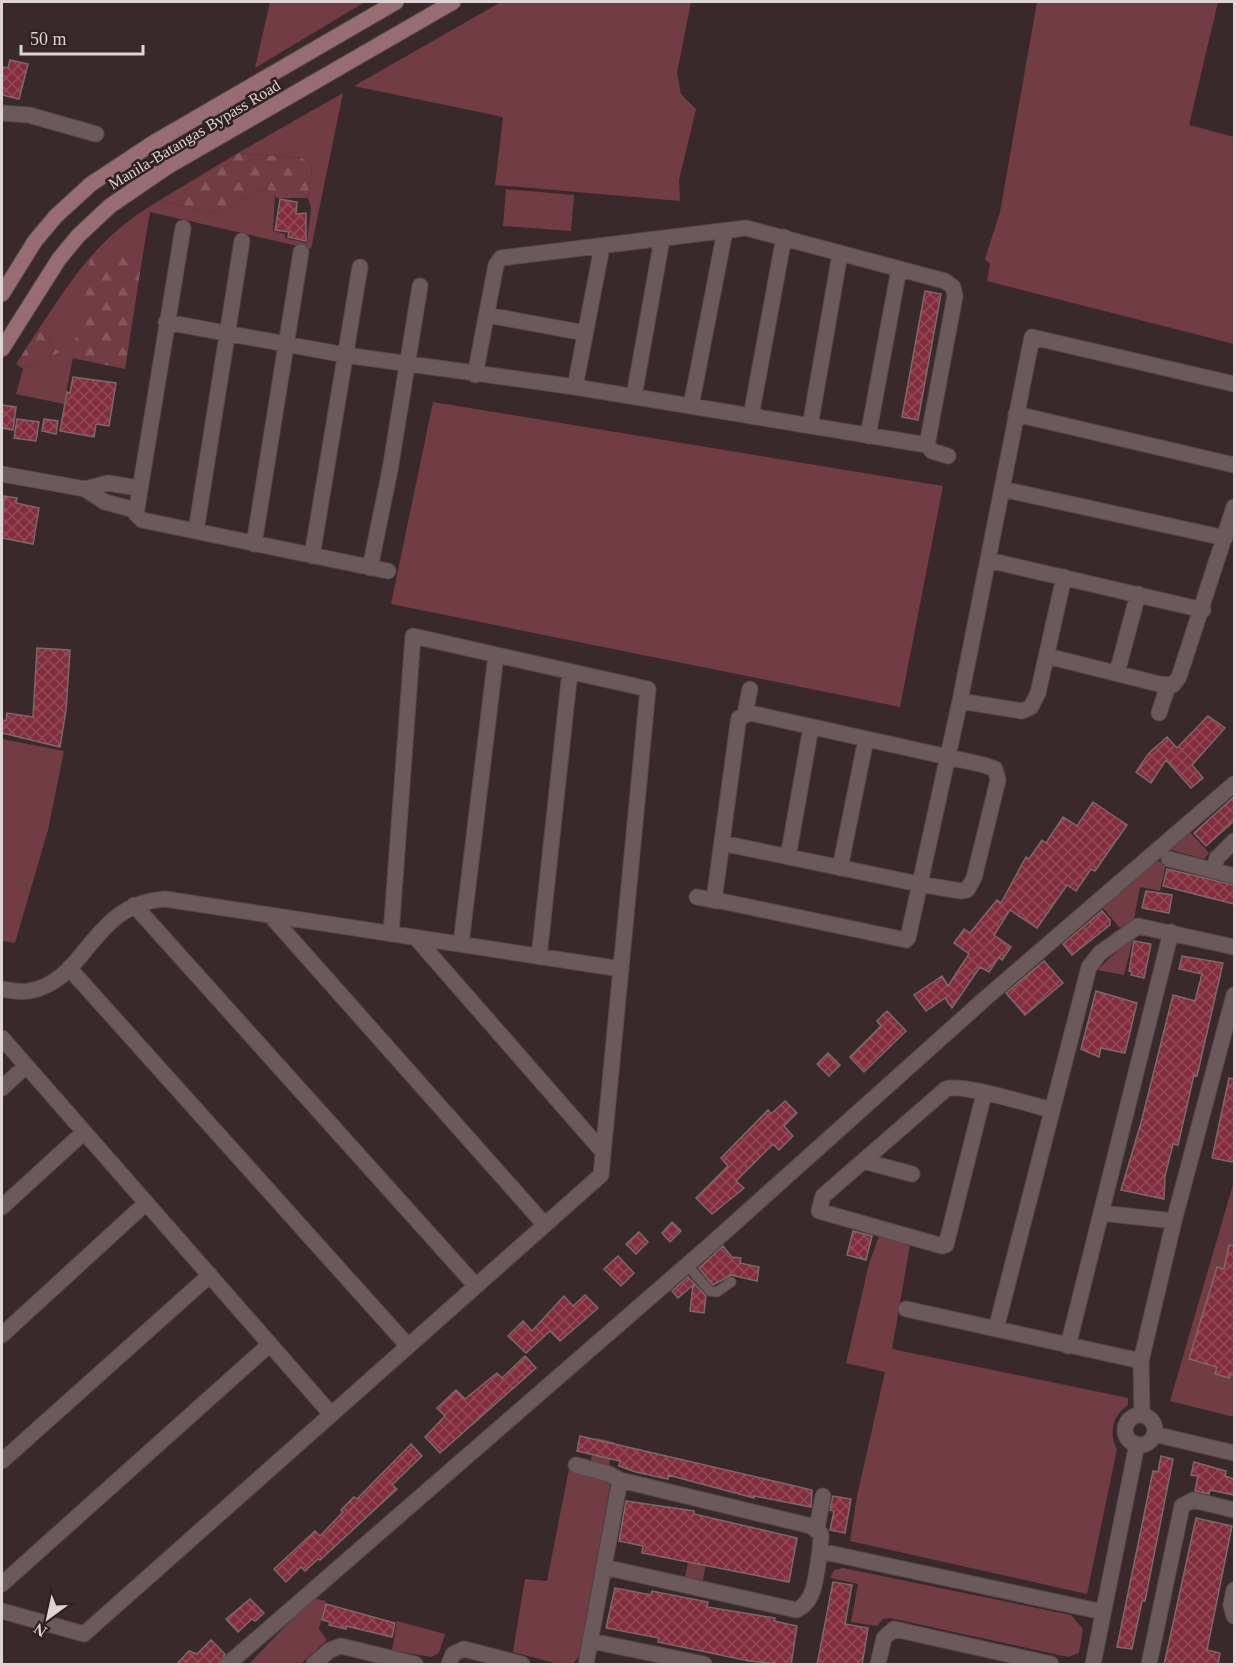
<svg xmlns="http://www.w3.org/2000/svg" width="1236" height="1666" viewBox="0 0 1236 1666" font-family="'Times New Roman',serif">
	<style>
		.grass { fill: #713c43 }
		.forest { fill: url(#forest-firs) }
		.building { fill: url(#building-cross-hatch); stroke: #7c696b; stroke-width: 1.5 }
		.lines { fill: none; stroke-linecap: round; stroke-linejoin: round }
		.lane-casing { stroke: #554849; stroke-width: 11 }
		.street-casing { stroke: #554849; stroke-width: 17 }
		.secondary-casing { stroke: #554849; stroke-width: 17 }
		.lane { stroke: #6b595b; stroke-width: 9 }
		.street { stroke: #6b595b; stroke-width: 15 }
		.secondary { stroke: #976c72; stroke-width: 15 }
		.labels { text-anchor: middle; stroke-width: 5; stroke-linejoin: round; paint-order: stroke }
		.street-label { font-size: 16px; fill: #dfd4d5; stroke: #2f2021 }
	</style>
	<defs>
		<pattern id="forest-firs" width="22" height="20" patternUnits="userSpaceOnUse" patternTransform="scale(1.5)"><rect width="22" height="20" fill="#713c43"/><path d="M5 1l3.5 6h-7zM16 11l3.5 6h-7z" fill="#85575d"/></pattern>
		<pattern id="building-cross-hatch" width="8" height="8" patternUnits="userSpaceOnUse" patternTransform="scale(1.5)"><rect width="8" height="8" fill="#832d3e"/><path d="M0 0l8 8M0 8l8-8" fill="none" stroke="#944b59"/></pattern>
	</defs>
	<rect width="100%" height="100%" fill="#39292b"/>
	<path class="grass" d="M270 2H365L255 68Z
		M501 2H691L677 73 681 94 696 109 679 180 680 201 495 185 503 117 354 86Z
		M1037 2H1218L1189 125 1234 137V344L987 281 990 264 985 259 1000 212Z
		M343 93 311 249 150 212 142 260 128 258 88 269V281L64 404 16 394 23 369 59 352 51 346 50 339 38 330C76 273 99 236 160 200L206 212 221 211 265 188 275 194 273 231 285 234V238L307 243 311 208 308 198 312 171 310 162 302 158 238 153Z
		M506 189 574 195 571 231 503 226Z
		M433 402 943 486 900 707 391 604Z
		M2 739 64 751 48 830 15 943 2 941Z
		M1189 831 1209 853 1204 859 1168 849Z
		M1155 860 1166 864 1160 891 1140 887 1134 919 1120 928 1101 906Z
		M1134 936 1124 975 1097 970 1129 940Z
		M1234 1181V1417L1170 1401Z
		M879 1236 910 1245 892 1349 1128 1398V1405C1113 1415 1108 1433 1117 1449L1087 1594 850 1541 857 1496 885 1372 846 1363 869 1264Z
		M596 1438 615 1442 608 1469 590 1464Z
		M569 1469 609 1481 610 1487 579 1656 573 1664H558L513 1652 525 1579 547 1581Z
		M694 1535 711 1538 703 1580 685 1577Z
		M843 1568 1071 1615 1083 1629 1079 1653 1068 1657 890 1618 883 1619 877 1626 851 1622 858 1584 830 1578 834 1570Z
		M312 1598 326 1601 319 1629 327 1640 301 1664H249Z
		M397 1621 445 1634 439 1653 431 1657 392 1650Z"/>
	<path class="forest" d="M238 153 302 158 310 162 312 171 308 198H276L275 194 265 188 221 211 206 212 160 200Z
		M108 254 142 260 125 369 72 358 90 259 95 255Z
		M38 330 50 339 51 346 60 352 23 369 16 364Z"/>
	<path class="building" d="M10 60 28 64 19 99 2 95V67L8 68Z
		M280 199 297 202 296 214 306 213V241L288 237 289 232 275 230Z
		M925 291 941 294 918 420 902 417Z
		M73 377 116 383 109 426 96 424 94 437 60 431 67 392 70 393Z
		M2 405 16 407 13 430 2 428Z
		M17 419 39 422 36 441 14 438Z
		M44 419 58 421 56 434 42 431Z
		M4 496 17 498 16 503 39 508 33 544 2 538Z
		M37 648 70 650 66 710 60 747 2 733V720L6 721 7 713 33 717Z
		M1208 716 1225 728 1192 765 1203 778 1191 788 1166 760 1151 783 1136 772 1149 753 1167 737 1177 748Z
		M1234 797V821L1206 846 1194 833Z
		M1093 802 1127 825 1095 871 1091 869 1076 891 1067 885 1037 928 1010 910 994 935 1011 947 1002 960 999 957 989 972 980 967 952 1008 945 998 926 1011 914 995 942 976 948 986 969 954 954 943 964 929 970 933 997 900 1001 903 1026 857 1029 859 1042 840 1046 843 1063 817 1077 826Z
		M1167 869 1234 885V904L1163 886Z
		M1146 891 1172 895 1169 913 1142 908Z
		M1102 911 1110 920V925L1072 955 1063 944Z
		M1134 941 1151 944 1144 978 1131 975 1132 972 1129 971Z
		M1182 956 1223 963 1197 1076 1194 1075 1178 1145 1173 1144 1165 1176 1164 1199 1121 1190 1141 1123 1173 995 1195 1001 1202 974 1179 969Z
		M1044 961 1063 983 1025 1015 1006 993Z
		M1096 991 1137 1003 1125 1053 1101 1048 1099 1057 1081 1049Z
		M887 1011 906 1031 864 1072 850 1057 881 1026 877 1021Z
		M828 1053 840 1065 829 1076 817 1064Z
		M1229 1078 1234 1079V1161L1232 1162 1212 1158Z
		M785 1101 797 1113 784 1126 793 1136 779 1150 773 1144 736 1181 744 1188 712 1214 696 1198 728 1166 721 1158 768 1110 771 1114Z
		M672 1222 681 1231 670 1242 662 1233Z
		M853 1231 872 1236 866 1260 847 1255Z
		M639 1232 648 1242 636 1254 626 1244Z
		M1229 1245 1234 1246V1375L1230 1374 1229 1378 1215 1374 1217 1367 1189 1359 1217 1267 1224 1269Z
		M723 1246 732 1257 741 1258 740 1263 759 1267 757 1281 731 1275 713 1285 699 1268Z
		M618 1256 634 1273 621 1286 604 1269Z
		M688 1277 706 1296 704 1313 690 1311 693 1285 678 1298 672 1291Z
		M585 1295 598 1308 560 1341 550 1331 526 1353 508 1336 523 1321 532 1331 564 1296 573 1306Z
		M525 1356 536 1368 440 1453 425 1437 445 1416 437 1408 456 1390 465 1399 497 1373 502 1378Z
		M580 1436 812 1490 811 1507 754 1496V1498L668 1475V1479L636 1472 619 1466 620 1461 577 1451Z
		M411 1444 422 1456 392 1485 397 1489 320 1560 318 1559 305 1571 301 1567 286 1582 274 1569 315 1531 320 1536 343 1512 341 1510 354 1497 357 1499Z
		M1161 1456 1173 1459 1145 1601H1142L1132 1649 1117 1647 1153 1471 1158 1472Z
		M1194 1462 1226 1471 1225 1476 1234 1479V1495L1210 1490 1209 1494 1195 1491 1198 1476 1191 1475Z
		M833 1496 851 1499 845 1533 830 1530 834 1511 830 1510Z
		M626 1501 694 1511V1514L797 1538 789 1582 642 1553 643 1546 619 1541Z
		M1196 1518 1232 1526 1207 1650 1220 1653 1218 1665H1164Z
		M833 1582 852 1585 845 1624 868 1628 862 1665H817Z
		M615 1588 651 1595 652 1591 708 1602 707 1607 775 1618 774 1621 797 1626 791 1665 749 1661 658 1642 659 1638 606 1628Z
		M250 1599 264 1613 255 1621 252 1619 238 1632 226 1619Z
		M326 1604 395 1623 392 1637 346 1626V1629L329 1625 330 1622 322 1620Z
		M211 1640 225 1654 218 1665H176L189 1651 197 1654Z"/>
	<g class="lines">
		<g class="lane-casing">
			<path id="lane" d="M687 1265 710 1291 717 1292 731 1282"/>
		</g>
		<g class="street-casing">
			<path id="street" d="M2 113 29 115 96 134
				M183 228 136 514 142 520 388 571
				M487 315 585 333
				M166 322 345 355 575 387 927 445 932 451 948 456
				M475 375 496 265 501 258 746 228 945 281 953 287 955 296 927 445
				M575 387 602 247
				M634 396 662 239
				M691 406 725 231
				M1016 414 1234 465
				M751 416 784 237
				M810 426 840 254
				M868 436 899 269
				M2 474 85 489 105 502 135 510
				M85 489 108 483 138 488
				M1002 489 1225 538
				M196 531 242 241
				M254 544 301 252
				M312 556 360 267
				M988 560 1203 610
				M370 568 390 470 420 286
				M1047 656 1159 684 1173 685 1179 677 1234 507
				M1117 673 1138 594
				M960 701 1022 711 1031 707 1038 693 1064 577
				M1159 713 1168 686
				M745 714 750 689
				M722 843 919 884 961 891 967 890 974 878 998 780 995 769 984 765 750 713 739 718 738 723 715 893 716 900 906 940 908 938C925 859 943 780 960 701L1032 337 1234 384
				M788 857 811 727
				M1169 859 1234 876
				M840 868 866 739
				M1213 871 1217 858 1234 841
				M697 897 717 901
				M134 905 476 1286
				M270 915 545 1225
				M416 938 603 1152
				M461 944 496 655
				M539 957 570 671
				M69 968 408 1346
				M2 989C10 990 20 993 29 991 88 981 90 904 165 899L621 969
				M2 1038 331 1414
				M2 1088 26 1066
				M984 1094 946 1245 942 1246 819 1211 823 1196 946 1089C962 1083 1031 1105 1052 1110
				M863 1161 912 1174
				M2 1207 84 1132
				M1101 1213 1174 1221
				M906 1309 1141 1361
				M996 1329 1089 967 1100 953 1138 926 1234 947
				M2 1335 146 1203
				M1068 1346 1171 932
				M1142 1415 1141 1361 1174 1221 1234 995
				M1125 1430a15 15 0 1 1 30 0a15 15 0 1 1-30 0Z
				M1154 1434 1234 1453
				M2 1461 210 1275
				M576 1465 609 1474 620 1480 811 1526 821 1534 820 1551
				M817 1528 823 1496
				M604 1567 796 1610C817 1602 816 1570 820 1551L1103 1612
				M2 1584 270 1344
				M1234 1590 1231 1605 1234 1616
				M2 1611 84 1634 601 1175 648 689 413 636 391 934
				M591 1641 704 1664
				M228 1664 709 1246 988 996 1234 784
				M314 1664 330 1650 341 1646 415 1664
				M449 1664 453 1654 464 1649 522 1664
				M586 1664 620 1480
				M878 1664 884 1638 894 1629 1051 1664
				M1093 1664 1137 1444
				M1149 1664 1182 1506 1193 1500 1234 1510"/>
		</g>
		<g class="secondary-casing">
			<path id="secondary" d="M2 294 35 241 56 216 91 184 153 143 396 2
				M2 349 59 259 78 236 110 206 167 167 453 2"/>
		</g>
		<use href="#lane" class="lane"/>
		<use href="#street" class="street"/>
		<use href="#secondary" class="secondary"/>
	</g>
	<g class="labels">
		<g class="street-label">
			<text transform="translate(194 134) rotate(-31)" y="6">Manila-Batangas Bypass Road</text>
		</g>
	</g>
	<rect width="1236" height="1666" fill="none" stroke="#dfd4d5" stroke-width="6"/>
	<g transform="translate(48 1618) rotate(213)" stroke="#2f2021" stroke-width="4.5" paint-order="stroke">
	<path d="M0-4.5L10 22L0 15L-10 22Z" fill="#dfd4d5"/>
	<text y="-9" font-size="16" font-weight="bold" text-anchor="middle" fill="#dfd4d5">N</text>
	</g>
	<path d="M21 45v9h122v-9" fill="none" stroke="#dfd4d5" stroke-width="3"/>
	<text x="30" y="45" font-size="18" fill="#dfd4d5" stroke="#2f2021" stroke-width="4.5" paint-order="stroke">50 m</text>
</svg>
